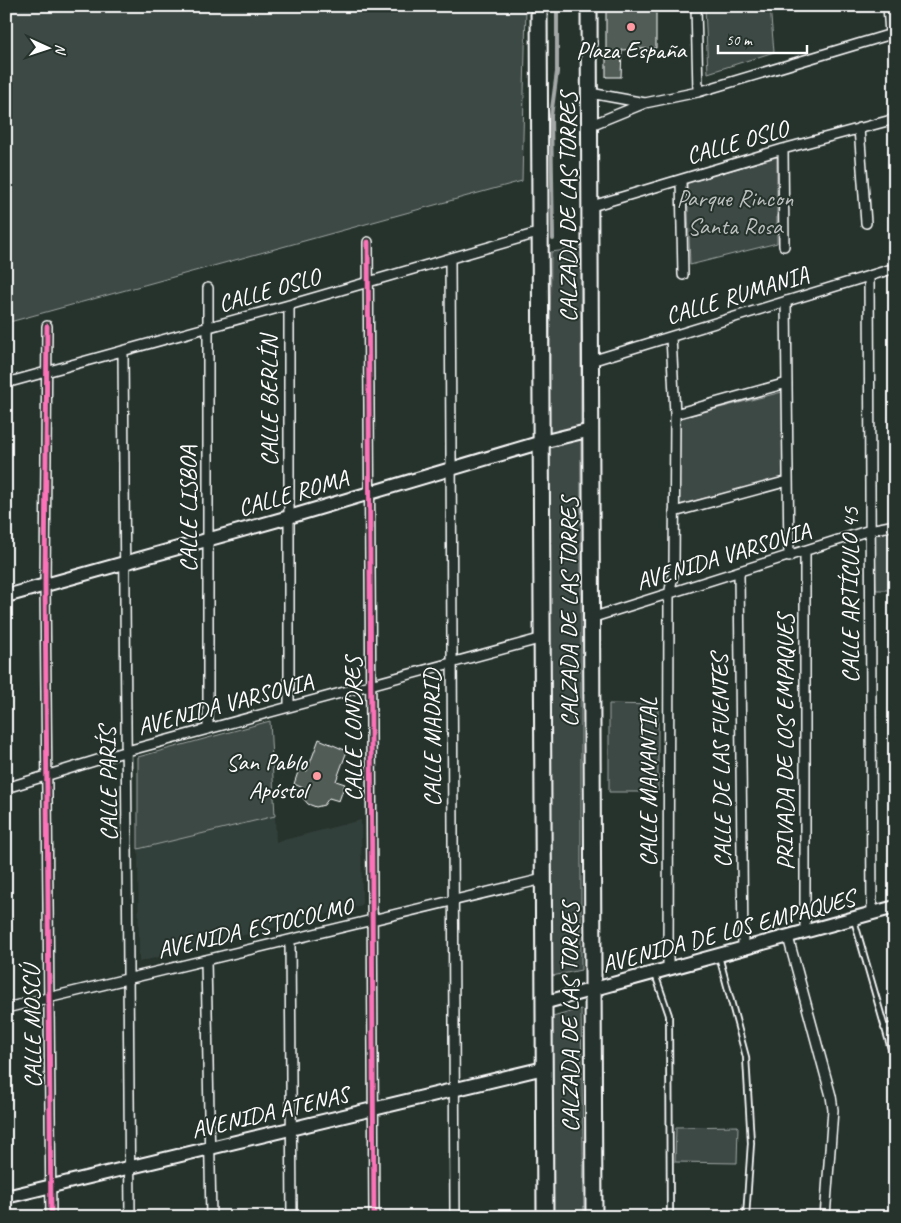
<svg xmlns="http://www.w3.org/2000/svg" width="901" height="1223" viewBox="0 0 901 1223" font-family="Caveat,sans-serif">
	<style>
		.built { fill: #333f3a }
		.green { fill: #3e4944; stroke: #9ea4a2 }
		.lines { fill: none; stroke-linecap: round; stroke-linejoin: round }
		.stream { stroke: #a4a9a7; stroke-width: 4 }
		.building { fill: #515c57; stroke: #fff }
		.lane-casing { stroke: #fff; stroke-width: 8 }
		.street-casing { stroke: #fff; stroke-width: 12 }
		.secondary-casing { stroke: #fff; stroke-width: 16 }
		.primary-casing { stroke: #fff; stroke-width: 19 }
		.lane { stroke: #26332d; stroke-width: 4.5 }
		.street { stroke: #26332d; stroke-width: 9 }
		.secondary { stroke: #26332d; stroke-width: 12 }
		.primary { stroke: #26332d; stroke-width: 15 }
		.cycleway-casing { stroke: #26332d; stroke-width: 8 }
		.cycleway { stroke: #fb73b8; stroke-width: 5 }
		.poi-dot { fill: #ff9aa2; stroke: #26332d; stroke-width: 2 }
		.labels { text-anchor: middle; stroke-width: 4; stroke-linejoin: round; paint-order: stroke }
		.poi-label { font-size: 24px; fill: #fff; stroke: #26332d }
		.street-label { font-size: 24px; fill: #fff; stroke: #26332d }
		.park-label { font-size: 24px; fill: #bbbfbe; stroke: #26332d }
	</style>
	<rect width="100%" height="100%" fill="#26332d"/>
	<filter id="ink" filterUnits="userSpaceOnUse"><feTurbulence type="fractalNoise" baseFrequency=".02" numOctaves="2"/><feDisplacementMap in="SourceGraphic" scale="10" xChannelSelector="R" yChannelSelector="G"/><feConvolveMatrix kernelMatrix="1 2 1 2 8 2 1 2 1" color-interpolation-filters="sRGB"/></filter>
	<g filter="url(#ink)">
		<path class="built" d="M275 816 276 842 361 820 362 905 139 962 138 849Z"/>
		<path class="green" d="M6 6H526L522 181 6 323Z
			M705 6H770L774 52 708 73Z
			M777 157V243L690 265 687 183Z
			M581 248V970L552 976 549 434 551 252Z
			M786 391V477L679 505 680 418Z
			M895 529V590H876L875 533Z
			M609 704 658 705V792H609Z
			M270 721 275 816 138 849V757Z
			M581 1009 584 1217H550L549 1018Z
			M738 1126 737 1163 675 1162 676 1127Z"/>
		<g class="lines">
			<path class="stream" d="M553 239 551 116 557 72V6"/>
		</g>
		<path class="building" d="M606 6H656V48L622 50 621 77H606Z
			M319 739 347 751 336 781 345 784 339 801 329 798 324 805 316 807 308 804 303 798V788L294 784 299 769 307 771Z"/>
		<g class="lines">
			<g class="lane-casing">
				<path id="lane" d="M854 920 895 1063
					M719 956 746 1057 751 1143 746 1217
					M655 974 669 1015 670 1217
					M884 1028 895 1025
					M892 1217 895 1192"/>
			</g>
			<g class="street-casing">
				<path id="street" d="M696 6 698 92
					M888 6 890 34
					M590 93 645 103
					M591 125 645 103 698 92 895 33
					M859 128 866 223
					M783 149 784 246
					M681 180 683 275
					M592 206 783 149 895 119
					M368 242 374 1217
					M450 259 455 1217
					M869 276 872 914
					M786 301 789 557
					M289 305V706
					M47 326 45 585 51 1217
					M123 352 130 1217
					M591 361 895 268
					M6 383 289 305 541 232
					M675 414 787 383
					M674 512 788 481
					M739 573 743 948
					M591 618 870 530 895 525
					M208 729V288
					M6 788 127 751 543 638
					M805 932V552
					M788 937 831 1096 833 1110 825 1217
					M290 940 292 1217
					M206 960 211 1217
					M668 969 669 595 674 570 675 414 671 337
					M6 1008 543 879"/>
			</g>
			<g class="secondary-casing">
				<path id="secondary" d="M6 596 289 517 542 442 591 430
					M543 1003 895 907
					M6 1197 544 1068"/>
			</g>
			<g class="primary-casing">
				<path id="primary" d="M539 6 545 1217
					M589 6 594 1217"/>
			</g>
			<use href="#lane" class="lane"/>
			<use href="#street" class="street"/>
			<use href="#secondary" class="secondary"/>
			<use href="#primary" class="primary"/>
			<g class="cycleway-casing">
				<path id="cycleway" d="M368 242 374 1217
					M47 326 45 585 51 1217"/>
			</g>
			<use href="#cycleway" class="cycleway"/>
		</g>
	</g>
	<g class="poi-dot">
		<circle cx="631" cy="27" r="5"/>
		<circle cx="317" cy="776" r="5"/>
	</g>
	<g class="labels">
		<g class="poi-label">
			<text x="631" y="58">Plaza España</text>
			<text x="307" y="770" text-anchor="end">San Pablo<tspan x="307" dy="28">Apóstol</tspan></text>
		</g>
		<g class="street-label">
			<text transform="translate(737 142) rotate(-16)" y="8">CALLE OSLO</text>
			<text transform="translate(568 207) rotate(-90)" y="8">CALZADA DE LAS TORRES</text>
			<text transform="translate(269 290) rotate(-16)" y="8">CALLE OSLO</text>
			<text transform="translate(737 295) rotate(-17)" y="8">CALLE RUMANIA</text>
			<text transform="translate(269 401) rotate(-90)" y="8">CALLE BERLÍN</text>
			<text transform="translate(293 493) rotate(-16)" y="8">CALLE ROMA</text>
			<text transform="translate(188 509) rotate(-90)" y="8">CALLE LISBOA</text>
			<text transform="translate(723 556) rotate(-17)" y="8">AVENIDA VARSOVIA</text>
			<text transform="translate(850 595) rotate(-90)" y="8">CALLE ARTÍCULO 45</text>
			<text transform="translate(569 612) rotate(-90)" y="8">CALZADA DE LAS TORRES</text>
			<text transform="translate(225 704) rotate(-15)" y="8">AVENIDA VARSOVIA</text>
			<text transform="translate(353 729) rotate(-90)" y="8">CALLE LONDRES</text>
			<text transform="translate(432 738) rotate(-90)" y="8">CALLE MADRID</text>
			<text transform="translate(785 742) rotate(-90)" y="8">PRIVADA DE LOS EMPAQUES</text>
			<text transform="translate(721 761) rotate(-91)" y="8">CALLE DE LAS FUENTES</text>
			<text transform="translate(648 782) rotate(-90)" y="8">CALLE MANANTIAL</text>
			<text transform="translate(108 784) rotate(-91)" y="8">CALLE PARÍS</text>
			<text transform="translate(255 928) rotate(-13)" y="8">AVENIDA ESTOCOLMO</text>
			<text transform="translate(728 931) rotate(-15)" y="8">AVENIDA DE LOS EMPAQUES</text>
			<text transform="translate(570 1017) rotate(-90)" y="8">CALZADA DE LAS TORRES</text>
			<text transform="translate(32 1027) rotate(-91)" y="8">CALLE MOSCÚ</text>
			<text transform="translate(270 1112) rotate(-13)" y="8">AVENIDA ATENAS</text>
		</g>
		<g class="park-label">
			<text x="735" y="206">Parque Rincon<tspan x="735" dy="28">Santa Rosa</tspan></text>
		</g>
	</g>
	<rect width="901" height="1223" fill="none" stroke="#26332d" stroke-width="25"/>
	<rect x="12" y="12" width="876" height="1198" fill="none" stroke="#fff" stroke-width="2" filter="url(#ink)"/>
	<g transform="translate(48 48) rotate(93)" stroke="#26332d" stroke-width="4" paint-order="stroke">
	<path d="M0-4L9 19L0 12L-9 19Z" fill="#ffffff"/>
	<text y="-8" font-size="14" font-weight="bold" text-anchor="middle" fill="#ffffff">N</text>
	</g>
	<path d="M718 45v8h89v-8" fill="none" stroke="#ffffff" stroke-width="2.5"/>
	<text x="726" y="45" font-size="15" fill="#ffffff" stroke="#26332d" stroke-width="4" paint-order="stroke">50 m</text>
</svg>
